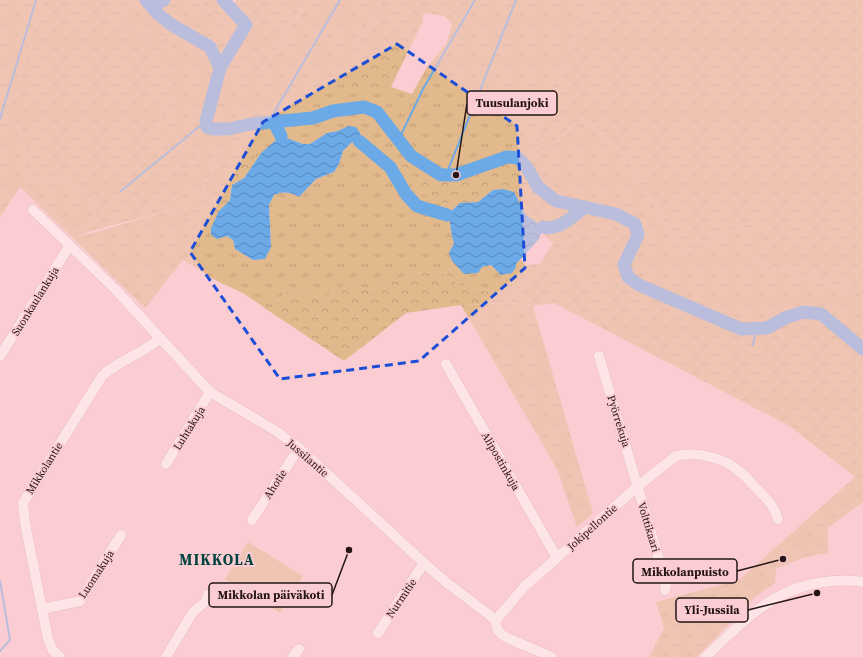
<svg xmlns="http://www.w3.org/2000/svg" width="863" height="657" viewBox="0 0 863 657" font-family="'Source Serif 4',serif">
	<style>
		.grass { fill: url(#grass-tufts); fill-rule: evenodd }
		.forest { fill: url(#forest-crowns) }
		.garden { fill: #e2b98c }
		.water { fill: url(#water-waves) }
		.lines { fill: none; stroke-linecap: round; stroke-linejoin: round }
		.stream { stroke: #6ba9e7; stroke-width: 2 }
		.river { stroke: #6ba9e7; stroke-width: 13 }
		.minor-casing { stroke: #d3a6ac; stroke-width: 11 }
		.minor { stroke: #fff; stroke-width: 10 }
		.marked { fill: none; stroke: #1d4ed8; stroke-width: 3; stroke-dasharray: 8 5; stroke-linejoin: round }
		.labels { text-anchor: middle; stroke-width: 4; stroke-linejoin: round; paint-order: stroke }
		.street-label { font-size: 11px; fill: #241416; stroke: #fbcdd2 }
		.district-label { font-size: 15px; font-weight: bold; letter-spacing: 1px; fill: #00423f; stroke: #fbcdd2 }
		.leader { fill: none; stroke: #241416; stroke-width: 1.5 }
		.callout-dot { fill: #241416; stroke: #fbcdd2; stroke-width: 1.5 }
		.callout { fill: #fbcdd2; stroke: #241416; stroke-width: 1.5 }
		.callout-label { font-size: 12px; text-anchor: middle; font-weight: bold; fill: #241416 }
	</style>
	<defs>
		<pattern id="grass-tufts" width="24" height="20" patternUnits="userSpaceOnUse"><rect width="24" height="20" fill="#e2b98c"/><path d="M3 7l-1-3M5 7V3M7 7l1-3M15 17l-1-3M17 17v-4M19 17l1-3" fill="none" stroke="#c29e78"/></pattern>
		<pattern id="forest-crowns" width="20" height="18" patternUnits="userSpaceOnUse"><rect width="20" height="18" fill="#e2b98c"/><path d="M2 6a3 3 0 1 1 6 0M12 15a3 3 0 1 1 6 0" fill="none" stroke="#c29e78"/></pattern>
		<pattern id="water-waves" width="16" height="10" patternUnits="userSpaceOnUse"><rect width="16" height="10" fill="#6ba9e7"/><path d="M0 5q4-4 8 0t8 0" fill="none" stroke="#5888ba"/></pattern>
	</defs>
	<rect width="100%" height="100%" fill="#fbcdd2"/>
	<path class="grass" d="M0 0H44L6 119 15 121 26 149 24 181 59 175 89 195 96 214 87 232 78 237 178 208 170 157 158 128 163 112 174 97 151 43 120 21 130 0H197L204 7 241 32 221 64 260 73 304 7 301 0H382L354 48 389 91 391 87 412 94 427 67 447 43 452 24 444 16 470 12 476 0H591L530 153 537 156 582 118 625 154 682 253 744 225H765L759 262 863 294V353L828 325 764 356 741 345 746 335 626 284 578 280 577 267 570 238 547 270 511 297 458 285 447 274 420 272 370 290 346 284 322 299 289 289 269 311 243 293 217 281 183 260 145 308 20 187 0 217ZM348 126 352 142 343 151 339 164 334 172 316 179 299 197C291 192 283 191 274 195L269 205 271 247 265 259 253 260 235 249 233 240 227 236 211 235V228H187L202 196 204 179 210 178 215 157 267 129 251 141 256 161 262 152 293 140 303 144H310L327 133 338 131ZM406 155 412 162 446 180 511 160 521 164 536 195 545 199 553 211 539 224 543 227 541 232 553 243 540 264 526 265 520 259 516 264 495 269 491 265 482 267 449 253 454 243C450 233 452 223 447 215L460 203H443Z
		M509 303 533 306 593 513 577 527 557 469 461 305Z
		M863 467V502L828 528V553C811 554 792 562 776 569L775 583 755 597 697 657H649L664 628 656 602 739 580 855 477Z"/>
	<path class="forest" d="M44 0H130L120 21 151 43 162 35 175 43 157 59 181 72 174 97 163 112 158 128 172 137 170 157 195 153 193 170 175 176 178 208 87 232 96 214 89 195 59 175 24 181 26 149 15 121 5 119Z
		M197 0H230L234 7 236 0H301L304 6 260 73 247 84 228 75 221 63 241 32 204 7Z
		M382 0H476L470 12 444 16 423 13V21L389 91 336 84 354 48Z
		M591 0H863V294L759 262 764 225H744L682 253 625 154 582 118 537 156 530 153Z
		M268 128 251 141 256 161 244 178 232 185 230 200 219 212 211 228H187L183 218 194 210V199L202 196 204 179 210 178 215 157 229 149 223 144 219 132Z
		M406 154 412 162 446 180 511 160 517 161 521 164 536 195 545 199 553 211 539 224 526 215 520 205 493 190 478 202 460 203H443L414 191 400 161Z
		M606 216 630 223 633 229 634 236 619 265 577 267 579 280 626 284 746 335 741 345 764 356 768 331 796 316 810 315 828 325 863 353V467L855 477 791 427 554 303 533 306 509 303 461 305 406 313 344 361 269 311 289 289 322 299 346 284 370 290 420 272 447 274 458 285 511 297 547 270 570 238 589 221Z"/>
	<path class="garden" d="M248 542 303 576 280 613 225 579Z"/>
	<path class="water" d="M348 126 356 127 360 133 359 141 352 142 343 151 339 164 334 172 316 179 299 197C291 192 283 191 274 195L269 205 271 247 265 259 253 260 235 249 233 240 227 236 217 239 211 235V228L219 211 230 200 232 185 244 178 262 152 281 136 303 144H310L327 133 338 131Z
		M503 189 514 192 526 215 543 227 539 239 516 264V267L512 273 501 275 491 265 482 267 478 273 464 274 452 261 449 253 454 243C450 233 452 223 447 215L460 203 478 202 493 190Z"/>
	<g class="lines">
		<path class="stream" d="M0 119 36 0
			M268 123 340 0
			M399 139 423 89 475 0
			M446 175 516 0
			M121 191 206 121
			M753 345 756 328
			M0 581 10 640 0 651"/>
		<path class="river" d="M146 0 158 14 172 25 210 47 220 68 206 121 207 127 213 129H228L252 124 313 118 333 111 364 107 377 112 411 156 441 175H456L507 157 518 158 526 166 538 187 556 201 616 214 635 224 638 235 624 265 628 277 639 285 741 329 767 328 787 317 804 312 821 314 863 349
			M151 6 164 0
			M220 68 246 25 223 0
			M274 122 281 136
			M359 141 390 167 406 194 417 206 447 215
			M543 227C559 231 573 216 585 207"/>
		<g class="minor-casing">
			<path id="minor" d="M33 210 115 289 210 392 276 431 299 448 424 563 447 583 496 620C495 628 499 633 505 637L552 657
				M0 356 70 245
				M599 356 666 583 665 590
				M446 364 557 558
				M166 464 210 392
				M252 520 299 448
				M42 609 80 601 121 535
				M496 620 524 587 638 486 676 456C697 451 725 458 740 472 746 476 750 482 755 487 767 499 772 503 778 519
				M378 633 424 563
				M60 657 52 649 48 639 25 523 23 503 102 376C119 360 143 354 160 338
				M166 657 193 612 205 602 208 595
				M293 657 299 649
				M705 657C724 640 745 618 766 604 794 585 830 577 863 582"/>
		</g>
		<use href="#minor" class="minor"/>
	</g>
	<path d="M0 0H863V657H0ZM397 44 517 126 525 268 419 361 280 379 190 252 263 122Z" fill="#fbcdd2" fill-opacity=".55" fill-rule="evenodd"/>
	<path class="marked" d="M397 44 517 126 525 268 419 361 280 379 190 252 263 122Z"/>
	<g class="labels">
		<g class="street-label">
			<text transform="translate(35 301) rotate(-58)" y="4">Suonkaulankuja</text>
			<text transform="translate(619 421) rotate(73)" y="4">Pyörrekuja</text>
			<text transform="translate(189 428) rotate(-58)" y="4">Luhtakuja</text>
			<text transform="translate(308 458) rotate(41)" y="4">Jussilantie</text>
			<text transform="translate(501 461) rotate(60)" y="4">Alipostinkuja</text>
			<text transform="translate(44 468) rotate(-58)" y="4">Mikkolantie</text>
			<text transform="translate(275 484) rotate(-57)" y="4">Ahotie</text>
			<text transform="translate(592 527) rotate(-42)" y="4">Jokipellontie</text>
			<text transform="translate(649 527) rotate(73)" y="4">Volttikaari</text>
			<text transform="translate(96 574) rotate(-57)" y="4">Luomakuja</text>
			<text transform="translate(401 598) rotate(-56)" y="4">Nurmitie</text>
		</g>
		<g class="district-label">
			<text x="217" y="565">MIKKOLA</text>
		</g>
	</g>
	<path class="leader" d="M456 175L467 103M783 559L737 571M349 550L332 595M817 593L748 610"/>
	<g class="callout-dot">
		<circle cx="456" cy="175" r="4"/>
		<circle cx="783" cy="559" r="4"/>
		<circle cx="349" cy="550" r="4"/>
		<circle cx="817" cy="593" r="4"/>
	</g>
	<g class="callout">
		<rect x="467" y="91" width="90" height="24" rx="4"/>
		<rect x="633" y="559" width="104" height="24" rx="4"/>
		<rect x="209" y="583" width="123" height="24" rx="4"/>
		<rect x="676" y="598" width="72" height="24" rx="4"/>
	</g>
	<g class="callout-label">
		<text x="512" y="107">Tuusulanjoki</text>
		<text x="685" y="576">Mikkolanpuisto</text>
		<text x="271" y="599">Mikkolan päiväkoti</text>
		<text x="712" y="614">Yli-Jussila</text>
	</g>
</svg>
